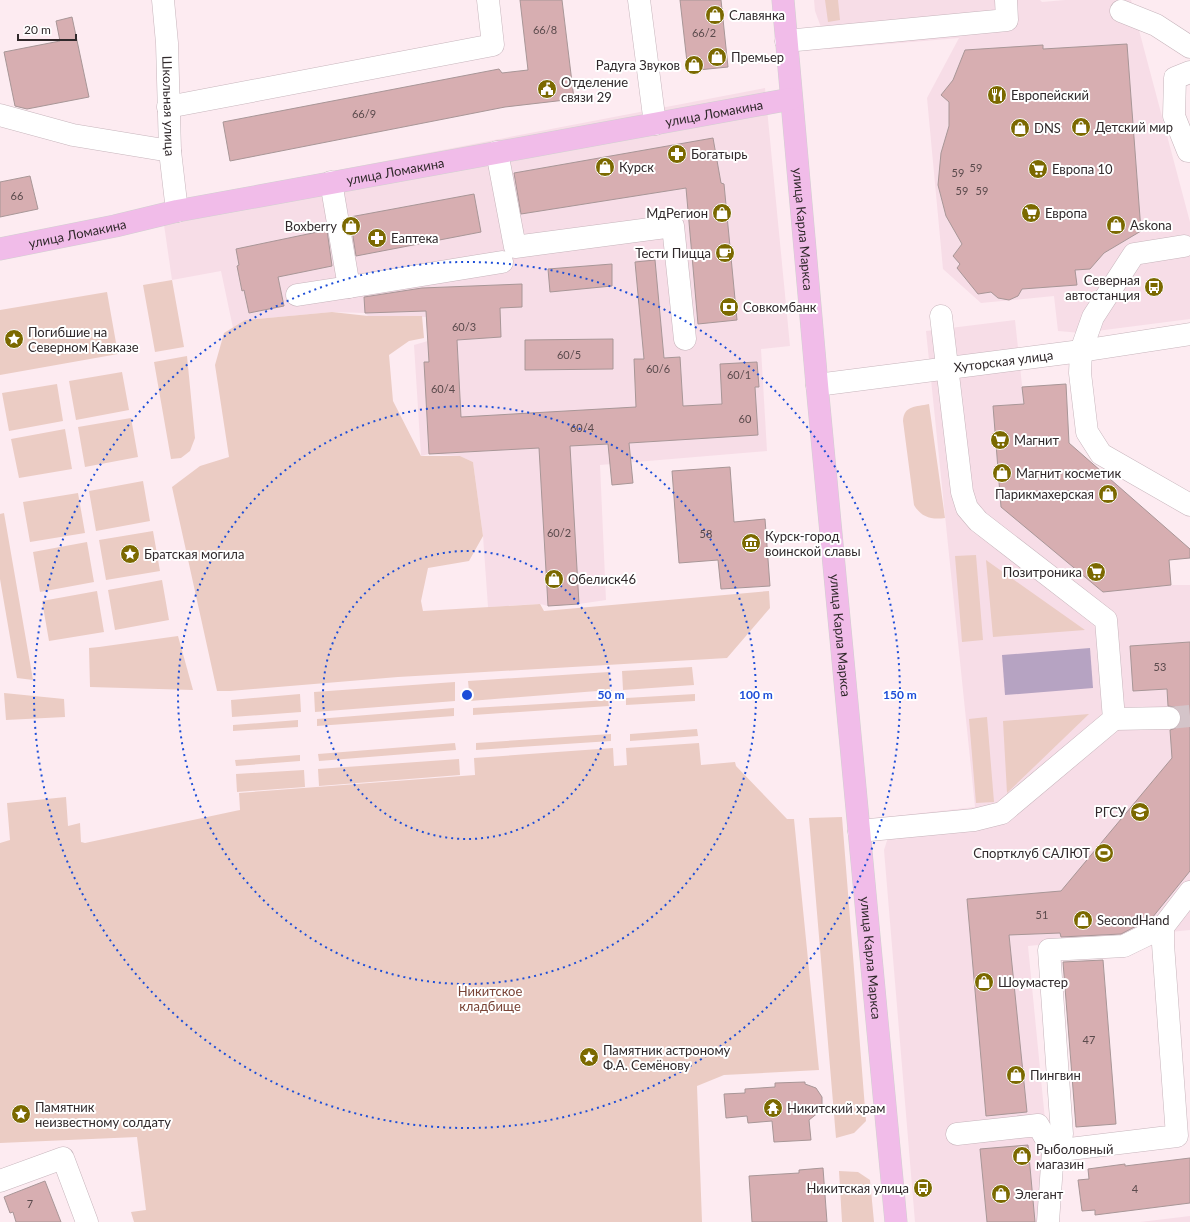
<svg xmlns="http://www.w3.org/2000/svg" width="1190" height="1222" viewBox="0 0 1190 1222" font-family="Lato,sans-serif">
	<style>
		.built { fill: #f7dde7 }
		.green { fill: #ebccc4 }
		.water { fill: #b6a3c2 }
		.building { fill: #d7aeb1; stroke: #a89697 }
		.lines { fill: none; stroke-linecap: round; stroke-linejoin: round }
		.minor-tunnel { stroke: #d4c4c9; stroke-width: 22; stroke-dasharray: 22 11; stroke-linecap: butt }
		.minor-casing { stroke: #c7b5bc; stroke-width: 23 }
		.major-casing { stroke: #d1d0d0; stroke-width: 23 }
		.minor { stroke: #fff; stroke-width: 22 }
		.major { stroke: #f1bce9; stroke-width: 22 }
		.ring { fill: none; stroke: #1d4ed8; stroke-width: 2; stroke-dasharray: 2 4 }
		.labels { text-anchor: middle; stroke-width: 4; stroke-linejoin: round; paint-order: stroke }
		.number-label { font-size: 11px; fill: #5a4a4c }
		.poi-label { font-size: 13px; fill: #30292b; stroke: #fff; text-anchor: start }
		.street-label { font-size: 13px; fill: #30292b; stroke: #fff }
		.park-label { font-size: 13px; fill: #794336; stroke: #fff }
		.centre { fill: #1d4ed8; stroke: #fff; stroke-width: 2 }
		.ring-label { font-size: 12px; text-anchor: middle; font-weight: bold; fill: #1d4ed8; stroke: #fff; stroke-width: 4; stroke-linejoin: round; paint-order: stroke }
	</style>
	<rect width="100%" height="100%" fill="#fdebf1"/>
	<path class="built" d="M814 0H1040L1042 2 1065 0H1131L1190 222V319L1081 333 1058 331 1054 296 981 303 943 269 927 98 959 38 829 49 815 11Z
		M765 88 790 346 761 349 767 451 600 465 606 600 579 604 548 606 540 604 488 607 483 536 473 462 460 456 429 454 421 456 414 345 428 341 426 317 368 316 365 313 332 312 245 320 233 328 221 271 172 280 161 204Z
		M1015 320 1024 404 1169 560 1171 585H1190V930L1028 946 1055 1222H915L884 850 895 816 975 807 926 331Z
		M1190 1216V1222H1140Z"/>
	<path class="green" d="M825 0H838L840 20 828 22Z
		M172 280 184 347 155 352 143 285Z
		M107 292 118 354 0 375V310Z
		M332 312 368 316H422L424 338 409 341 389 355 393 401 421 456H460L473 462 483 536 469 561 428 568 421 601 423 611 540 604 544 611 769 591 770 608 727 658 398 677 230 691H217L172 487 200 466 229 457 215 365 224 333 245 320Z
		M187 356 195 438 190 451 181 458 171 459 154 362Z
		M122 372 129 410 76 420 69 381Z
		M57 384 63 421 9 431 2 393Z
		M929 404 945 518C931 520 921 517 914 505L903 421C904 405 916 407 929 404Z
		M131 418 138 457 85 467 78 427Z
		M65 429 72 469 19 478 11 439Z
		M143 481 150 521 96 531 89 491Z
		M78 493 85 533 30 542 23 502Z
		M4 513 33 680 17 678 0 579V514Z
		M153 531 160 571 106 580 99 540Z
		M87 542 94 582 40 592 33 552Z
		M976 555 983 640 962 642 955 556Z
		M986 560 1085 630 993 637Z
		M162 580 169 620 115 630 108 590Z
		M97 591 104 632 49 641 42 601Z
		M178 636 193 690 90 687 89 648 99 647Z
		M692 667 694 685 623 690 622 671Z
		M609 672 610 690 470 701 468 681Z
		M455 682V701L315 712 314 692Z
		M4 693 64 699 65 717 6 720Z
		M300 694 301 712 232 717 231 700Z
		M695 694V701L626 705V698Z
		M608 700 609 706 473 715V708Z
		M454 708V716L317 726V719Z
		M1089 714 1007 793 1003 721Z
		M987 717 994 802 976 803 969 719Z
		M298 720V727L233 731V725Z
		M697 729 698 736 630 741V734Z
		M611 734V741L476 750V743Z
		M455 743 456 750 319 761 318 754Z
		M699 743 701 765 735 762 736 766 787 819H794L819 1070 724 1075 697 1086 702 1222H134L131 1212 146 1210 137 1137 0 1143V843L10 840 7 803 66 797 68 826 80 823 81 842 85 843 235 811 240 810 239 793 475 775 474 758 613 748 614 766 627 765 626 748Z
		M300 755V761L236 766 235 760Z
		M459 759 460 775 319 786 318 769Z
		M304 770 305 787 237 792 236 774Z
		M842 817 866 1121 854 1133 836 1138 809 818Z
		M839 1171 858 1172 870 1180 874 1222H842Z"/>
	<path class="water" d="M1090 648 1093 688 1005 695 1002 655Z"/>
	<path class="building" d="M520 0H562L574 99 505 107 230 161 223 122 499 69 502 73 528 70Z
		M680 0H721L728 67 688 71Z
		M72 17 89 97 27 109 15 106 4 52 60 41 56 21Z
		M1127 44 1141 231 1104 253 1090 269 1075 270 1077 285 1022 289 1018 296 1009 300 998 298 991 292 978 294 957 268 960 264 953 256 962 244 946 216 938 185 941 153 949 126V102L941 95 953 80 965 50 1043 45V49Z
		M713 138 721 183 724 184 737 320 698 324 686 188 521 214 514 173Z
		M30 176 38 209 0 217V182Z
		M474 194 481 232 356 256 350 217Z
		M327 230 332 266 278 277 284 306 249 313 244 290 242 291 237 266 239 265 236 249Z
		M655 260 664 358 680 357 683 406 722 404 720 364 757 362 759 387H755L758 435 629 443 633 483 612 485 608 444 570 446 579 604 548 606 539 448 429 454 424 362H429L426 311 365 313 364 297 422 288 522 284V307L500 308 501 337 457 340 461 417 636 407 634 359H644L635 262Z
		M612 264V286L550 292 548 269Z
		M613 339V369L525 370V340Z
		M1066 384 1069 443 1190 549V558L1169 560 1171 585 1103 592 1001 507 993 406 1024 404 1022 387Z
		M730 467 734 522 765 519 770 586 721 589 718 560 679 563 672 471Z
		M1190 642V871L1152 918 1121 934 1061 937 1060 933 1009 935 1027 1112 986 1116 967 899 1061 891 1172 758 1170 730 1176 728 1180 724 1181 717 1180 712 1175 707 1168 706 1167 689 1133 691 1130 646Z
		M1103 960 1116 1124 1076 1127 1063 962Z
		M805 1082V1084L816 1088 822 1097V1105L819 1112 809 1120 811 1140 774 1142 772 1121 748 1123 747 1116 726 1118 724 1094 745 1093V1089L775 1087V1083Z
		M1028 1145 1035 1222H987L980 1149Z
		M1190 1158V1203L1095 1215V1210L1082 1211 1078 1180 1089 1179 1088 1169 1125 1164V1166Z
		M823 1168 827 1222H752L749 1176 799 1173V1170Z
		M45 1181 61 1222H16L13 1212 10 1213 4 1197Z"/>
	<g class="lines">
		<path class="minor-tunnel" d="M1169 718 1190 716"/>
		<g class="minor-casing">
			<g id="minor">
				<path id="s1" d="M163 0 167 43 170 151 177 211"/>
				<path d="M639 0 655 124"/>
				<path d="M1121 11 1156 25 1190 47"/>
				<path d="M786 41 1007 20 1006 0"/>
				<path d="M1190 72 1175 78 1174 116 1188 151H1190"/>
				<path d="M168 107 493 45 488 0"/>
				<path d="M0 115 73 135 170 151"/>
				<path d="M497 152 515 247 673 226 685 339"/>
				<path d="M331 182 349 287 502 262"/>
				<path d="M1184 246 1134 254 1093 317 1081 351 1080 373 1087 432 1101 454 1190 505"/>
				<path d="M297 295 349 287"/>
				<path id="s2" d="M817 385 1081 351 1190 334"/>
				<path d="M1114 719 1169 718"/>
				<path d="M859 831 974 820 1002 813 1114 719 1106 620 978 521 967 508 962 492 941 316"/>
				<path d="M957 1134 1038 1125 1053 1151"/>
				<path d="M1053 1151 1062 1134 1049 950 1124 946 1163 927"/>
				<path d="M0 1181 63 1158 87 1222"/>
				<path d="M1048 1222 1053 1151 1177 1136 1163 944V927L1190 892"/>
			</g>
		</g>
		<g class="major-casing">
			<g id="major">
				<path id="s3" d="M783 0 817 385 896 1222"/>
				<path id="s4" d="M0 249 115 226 177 211 791 99"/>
			</g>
		</g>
		<use href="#minor" class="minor"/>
		<use href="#major" class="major"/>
	</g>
	<g class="ring">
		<circle cx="467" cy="695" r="144"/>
		<circle cx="467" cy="695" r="289"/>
		<circle cx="467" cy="695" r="433"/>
	</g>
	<defs>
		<g id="shop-disc" transform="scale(1)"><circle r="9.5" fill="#7b6900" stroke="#fff"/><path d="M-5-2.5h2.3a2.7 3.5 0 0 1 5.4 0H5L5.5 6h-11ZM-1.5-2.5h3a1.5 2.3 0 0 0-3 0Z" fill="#fff"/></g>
		<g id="civic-disc" transform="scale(1)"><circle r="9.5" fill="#7b6900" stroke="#fff"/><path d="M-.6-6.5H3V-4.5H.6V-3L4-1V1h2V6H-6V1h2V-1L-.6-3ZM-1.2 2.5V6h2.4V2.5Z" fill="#fff"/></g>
		<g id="restaurant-disc" transform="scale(1)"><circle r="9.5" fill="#7b6900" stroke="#fff"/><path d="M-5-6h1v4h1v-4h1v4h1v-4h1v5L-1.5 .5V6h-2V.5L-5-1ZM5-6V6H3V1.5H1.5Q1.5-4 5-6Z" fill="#fff"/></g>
		<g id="pharmacy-disc" transform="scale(1)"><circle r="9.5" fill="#7b6900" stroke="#fff"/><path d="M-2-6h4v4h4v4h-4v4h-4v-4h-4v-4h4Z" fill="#fff"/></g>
		<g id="supermarket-disc" transform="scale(1)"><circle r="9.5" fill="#7b6900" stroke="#fff"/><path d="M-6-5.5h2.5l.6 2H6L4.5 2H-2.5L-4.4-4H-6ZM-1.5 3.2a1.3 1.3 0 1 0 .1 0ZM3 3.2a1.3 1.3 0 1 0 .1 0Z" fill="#fff"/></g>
		<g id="cafe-disc" transform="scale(1)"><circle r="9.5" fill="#7b6900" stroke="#fff"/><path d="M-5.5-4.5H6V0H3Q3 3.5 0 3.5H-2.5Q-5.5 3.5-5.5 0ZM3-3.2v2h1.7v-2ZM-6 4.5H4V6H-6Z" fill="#fff"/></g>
		<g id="bus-disc" transform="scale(1)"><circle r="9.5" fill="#7b6900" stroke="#fff"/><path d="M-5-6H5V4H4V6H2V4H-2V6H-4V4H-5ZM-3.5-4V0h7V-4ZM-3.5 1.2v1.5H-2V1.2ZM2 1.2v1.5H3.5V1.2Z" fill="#fff"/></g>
		<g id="bank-disc" transform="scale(1)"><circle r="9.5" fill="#7b6900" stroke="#fff"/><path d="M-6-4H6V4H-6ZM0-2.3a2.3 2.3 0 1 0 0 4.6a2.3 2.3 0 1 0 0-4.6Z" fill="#fff"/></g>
		<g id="sight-disc" transform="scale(1)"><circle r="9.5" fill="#7b6900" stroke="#fff"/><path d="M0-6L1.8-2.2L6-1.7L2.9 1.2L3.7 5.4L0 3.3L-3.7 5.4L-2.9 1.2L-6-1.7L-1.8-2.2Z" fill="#fff"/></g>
		<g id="museum-disc" transform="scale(1)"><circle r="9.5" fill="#7b6900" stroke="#fff"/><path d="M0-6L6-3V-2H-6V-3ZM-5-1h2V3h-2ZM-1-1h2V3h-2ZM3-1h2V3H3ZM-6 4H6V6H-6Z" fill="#fff"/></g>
		<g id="university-disc" transform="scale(1)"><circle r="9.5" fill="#7b6900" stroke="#fff"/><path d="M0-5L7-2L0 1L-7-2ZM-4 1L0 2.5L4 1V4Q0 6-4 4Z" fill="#fff"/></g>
		<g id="stadium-disc" transform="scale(1)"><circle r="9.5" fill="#7b6900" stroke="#fff"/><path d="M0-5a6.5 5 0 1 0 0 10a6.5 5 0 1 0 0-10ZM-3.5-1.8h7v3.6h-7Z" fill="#fff"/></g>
		<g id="temple-disc" transform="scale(1)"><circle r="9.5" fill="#7b6900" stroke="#fff"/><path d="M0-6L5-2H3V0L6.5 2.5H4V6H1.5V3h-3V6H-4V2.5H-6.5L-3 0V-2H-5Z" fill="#fff"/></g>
	</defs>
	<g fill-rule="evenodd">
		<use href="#shop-disc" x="715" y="15"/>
		<use href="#shop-disc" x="717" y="57"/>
		<use href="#shop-disc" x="694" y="65"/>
		<use href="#civic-disc" x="547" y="89"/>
		<use href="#restaurant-disc" x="997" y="95"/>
		<use href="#shop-disc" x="1081" y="127"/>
		<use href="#shop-disc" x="1020" y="128"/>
		<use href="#pharmacy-disc" x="677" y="154"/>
		<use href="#shop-disc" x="605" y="167"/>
		<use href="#supermarket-disc" x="1038" y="169"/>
		<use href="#shop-disc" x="722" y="213"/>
		<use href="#supermarket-disc" x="1031" y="213"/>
		<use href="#shop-disc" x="1116" y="225"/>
		<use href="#shop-disc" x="351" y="226"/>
		<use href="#pharmacy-disc" x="377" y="238"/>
		<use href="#cafe-disc" x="725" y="253"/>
		<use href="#bus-disc" x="1154" y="287"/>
		<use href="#bank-disc" x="729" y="307"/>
		<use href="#sight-disc" x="14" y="339"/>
		<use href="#supermarket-disc" x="1000" y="440"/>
		<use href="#shop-disc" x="1002" y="473"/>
		<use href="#shop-disc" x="1108" y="494"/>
		<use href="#museum-disc" x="751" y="543"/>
		<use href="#sight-disc" x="130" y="554"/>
		<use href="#supermarket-disc" x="1096" y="572"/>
		<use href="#shop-disc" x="554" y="579"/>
		<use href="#university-disc" x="1140" y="812"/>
		<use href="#stadium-disc" x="1104" y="853"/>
		<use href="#shop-disc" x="1083" y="920"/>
		<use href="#shop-disc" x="984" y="982"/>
		<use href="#sight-disc" x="589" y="1057"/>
		<use href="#shop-disc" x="1016" y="1075"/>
		<use href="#temple-disc" x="773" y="1108"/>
		<use href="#sight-disc" x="21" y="1114"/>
		<use href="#shop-disc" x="1022" y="1156"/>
		<use href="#bus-disc" x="923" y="1188"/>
		<use href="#shop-disc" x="1001" y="1194"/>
	</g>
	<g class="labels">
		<g class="number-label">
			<text x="545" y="34">66/8</text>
			<text x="704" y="37">66/2</text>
			<text x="364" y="118">66/9</text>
			<text x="976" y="172">59</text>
			<text x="958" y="177">59</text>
			<text x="962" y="195">59</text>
			<text x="982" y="195">59</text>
			<text x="17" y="200">66</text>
			<text x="464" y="331">60/3</text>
			<text x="569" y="359">60/5</text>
			<text x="658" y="373">60/6</text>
			<text x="739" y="379">60/1</text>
			<text x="443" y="393">60/4</text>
			<text x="745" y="423">60</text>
			<text x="582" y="432">60/4</text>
			<text x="559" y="537">60/2</text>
			<text x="706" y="538">58</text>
			<text x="1160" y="671">53</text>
			<text x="1042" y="919">51</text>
			<text x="1089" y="1044">47</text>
			<text x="1135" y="1193">4</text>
			<text x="30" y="1208">7</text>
		</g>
		<g class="poi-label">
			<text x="729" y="20">Славянка</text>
			<text x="731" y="62">Премьер</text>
			<text x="680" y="70" text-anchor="end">Радуга Звуков</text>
			<text x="561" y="87">Отделение<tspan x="561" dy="15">связи 29</tspan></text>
			<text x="1011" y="100">Европейский</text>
			<text x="1095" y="132">Детский мир</text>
			<text x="1034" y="133">DNS</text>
			<text x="691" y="159">Богатырь</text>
			<text x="619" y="172">Курск</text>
			<text x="1052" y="174">Европа 10</text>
			<text x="708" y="218" text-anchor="end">МдРегион</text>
			<text x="1045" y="218">Европа</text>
			<text x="1130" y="230">Askona</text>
			<text x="337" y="231" text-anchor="end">Boxberry</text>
			<text x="391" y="243">Еаптека</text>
			<text x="711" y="258" text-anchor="end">Тести Пицца</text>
			<text x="1140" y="285" text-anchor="end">Северная<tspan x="1140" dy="15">автостанция</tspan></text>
			<text x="743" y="312">Совкомбанк</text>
			<text x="28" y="337">Погибшие на<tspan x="28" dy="15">Северном Кавказе</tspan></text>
			<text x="1014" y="445">Магнит</text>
			<text x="1016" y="478">Магнит косметик</text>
			<text x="1094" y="499" text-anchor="end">Парикмахерская</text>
			<text x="765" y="541">Курск-город<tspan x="765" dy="15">воинской славы</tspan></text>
			<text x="144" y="559">Братская могила</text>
			<text x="1082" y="577" text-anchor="end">Позитроника</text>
			<text x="568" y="584">Обелиск46</text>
			<text x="1126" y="817" text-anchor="end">РГСУ</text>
			<text x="1090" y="858" text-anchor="end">Спортклуб САЛЮТ</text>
			<text x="1097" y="925">SecondHand</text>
			<text x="998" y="987">Шоумастер</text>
			<text x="603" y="1055">Памятник астроному<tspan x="603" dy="15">Ф.А. Семёнову</tspan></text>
			<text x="1030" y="1080">Пингвин</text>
			<text x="35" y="1112">Памятник<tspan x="35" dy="15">неизвестному солдату</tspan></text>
			<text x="787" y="1113">Никитский храм</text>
			<text x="1036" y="1154">Рыболовный<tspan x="1036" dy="15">магазин</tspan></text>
			<text x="909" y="1193" text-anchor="end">Никитская улица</text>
			<text x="1015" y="1199">Элегант</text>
		</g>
		<g class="street-label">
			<text dy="5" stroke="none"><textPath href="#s1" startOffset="106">Школьная улица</textPath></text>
			<text dy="5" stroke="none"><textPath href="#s4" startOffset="727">улица Ломакина</textPath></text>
			<text dy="5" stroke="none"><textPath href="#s4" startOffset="403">улица Ломакина</textPath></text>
			<text dy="5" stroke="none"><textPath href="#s3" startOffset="230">улица Карла Маркса</textPath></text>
			<text dy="5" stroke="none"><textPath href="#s4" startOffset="79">улица Ломакина</textPath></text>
			<text dy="5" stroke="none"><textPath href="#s2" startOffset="188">Хуторская улица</textPath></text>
			<text dy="5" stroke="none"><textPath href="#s3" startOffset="638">улица Карла Маркса</textPath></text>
			<text dy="5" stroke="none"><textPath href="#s3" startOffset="962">улица Карла Маркса</textPath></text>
		</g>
		<g class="park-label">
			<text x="490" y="996">Никитское<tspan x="490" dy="15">кладбище</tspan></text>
		</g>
	</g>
	<circle cx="467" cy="695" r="6" class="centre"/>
	<g class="ring-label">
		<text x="611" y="699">50 m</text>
		<text x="756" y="699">100 m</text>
		<text x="900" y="699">150 m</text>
	</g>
	<path d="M18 34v6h58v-6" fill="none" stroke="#30292b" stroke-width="2"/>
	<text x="24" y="34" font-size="12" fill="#30292b" stroke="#ffffff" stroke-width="3" paint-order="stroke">20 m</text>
</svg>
